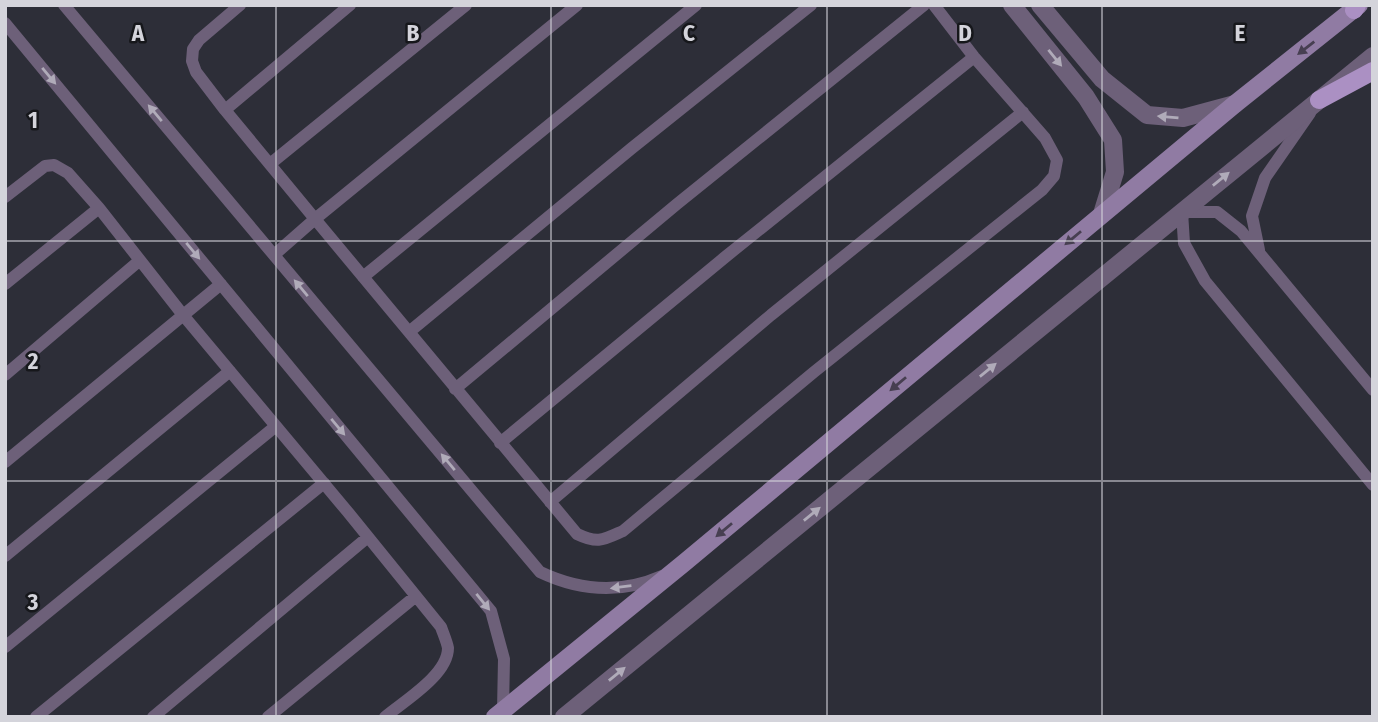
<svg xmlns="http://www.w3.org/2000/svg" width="1378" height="722" viewBox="0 0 1378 722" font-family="'Fira Sans Condensed',sans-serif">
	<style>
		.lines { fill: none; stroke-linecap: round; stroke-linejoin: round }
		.service { stroke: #6d6079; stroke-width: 12 }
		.minor { stroke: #6d6079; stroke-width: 18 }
		.tertiary { stroke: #6d6079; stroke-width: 18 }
		.secondary { stroke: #907ba3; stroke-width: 18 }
		.primary { stroke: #ab90c3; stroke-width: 18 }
		.oneway { fill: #473f51 }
		.oneway2 { fill: #b0abb9 }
		.grid { fill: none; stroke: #d4d4db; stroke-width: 2; stroke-opacity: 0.55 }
		.grid-label { font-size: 23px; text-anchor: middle; font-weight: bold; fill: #d4d4db; stroke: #16171b; stroke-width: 5; stroke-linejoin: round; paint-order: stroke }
	</style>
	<rect width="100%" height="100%" fill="#2d2e38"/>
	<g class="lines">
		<path class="service" d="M64 5 540 572C580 591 621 594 662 576
			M240 5 199 40 193 49 192 61 196 72 225 110 315 219 577 5
			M5 23 491 611 504 659 503 710
			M225 110 350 5
			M270 164 466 5
			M5 197 45 166 54 165 68 173 99 208 183 315 347 511 441 627C443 633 447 642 448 648 448 675 404 701 385 717
			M1259 250 1252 216 1265 178 1310 113
			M274 255 315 219 577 534C598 544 603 540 623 531L814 372 1042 190 1054 176 1057 160 1045 138 974 57 934 5
			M363 277 696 5
			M5 284 99 208
			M409 332 632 148 811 5
			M5 375 139 261
			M455 389 677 204 924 5
			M1373 390 1241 231 1217 212H1182L1184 243 1205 281 1373 485
			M500 443 724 258 974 57
			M5 462 221 284
			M550 502 771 315 1023 112
			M5 556 230 371
			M5 647 276 426
			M36 717 324 483
			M153 717 368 537
			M268 717 416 596"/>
		<path class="minor" d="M1012 5 1086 97 1113 140 1115 172 1102 214
			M1040 5 1102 79 1147 115 1183 118 1235 104"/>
		<path class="tertiary" d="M564 717 1373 56"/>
		<path class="secondary" d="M495 717 684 563 1235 104 1359 5"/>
		<path class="primary" d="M1354 10 1357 5
			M1319 100 1373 71"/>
	</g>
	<defs><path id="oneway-solid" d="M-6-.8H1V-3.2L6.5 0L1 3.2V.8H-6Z" transform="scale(1.75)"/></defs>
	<g class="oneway">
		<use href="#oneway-solid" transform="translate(1306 48) rotate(142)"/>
		<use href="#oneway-solid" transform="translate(1073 238) rotate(140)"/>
		<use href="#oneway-solid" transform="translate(898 384) rotate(140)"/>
		<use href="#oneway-solid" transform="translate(724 530) rotate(140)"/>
	</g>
	<g class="oneway2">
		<use href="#oneway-solid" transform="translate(1055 58) rotate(51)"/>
		<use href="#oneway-solid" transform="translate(49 76) rotate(50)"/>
		<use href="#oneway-solid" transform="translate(155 113) rotate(-130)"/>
		<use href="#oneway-solid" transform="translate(1168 117) rotate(-175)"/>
		<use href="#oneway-solid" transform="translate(1221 179) rotate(-39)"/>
		<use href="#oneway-solid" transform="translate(193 251) rotate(50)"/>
		<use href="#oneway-solid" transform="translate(301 288) rotate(-130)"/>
		<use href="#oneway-solid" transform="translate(988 370) rotate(-39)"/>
		<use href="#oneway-solid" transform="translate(338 427) rotate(50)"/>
		<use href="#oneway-solid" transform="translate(448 462) rotate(-130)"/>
		<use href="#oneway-solid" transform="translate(812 514) rotate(-39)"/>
		<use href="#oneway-solid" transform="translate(621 587) rotate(173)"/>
		<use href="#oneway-solid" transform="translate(483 602) rotate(51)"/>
		<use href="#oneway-solid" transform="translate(617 674) rotate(-39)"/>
	</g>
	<path class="grid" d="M276 5V717M551 5V717M827 5V717M1102 5V717M5 241H1373M5 481H1373"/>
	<g class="grid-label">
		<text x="138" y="41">A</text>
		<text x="413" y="41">B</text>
		<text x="689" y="41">C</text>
		<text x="965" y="41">D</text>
		<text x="1240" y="41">E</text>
		<text x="33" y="128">1</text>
		<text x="33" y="369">2</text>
		<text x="33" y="610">3</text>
	</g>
	<rect width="1378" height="722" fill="none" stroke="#d4d4db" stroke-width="14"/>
</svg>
